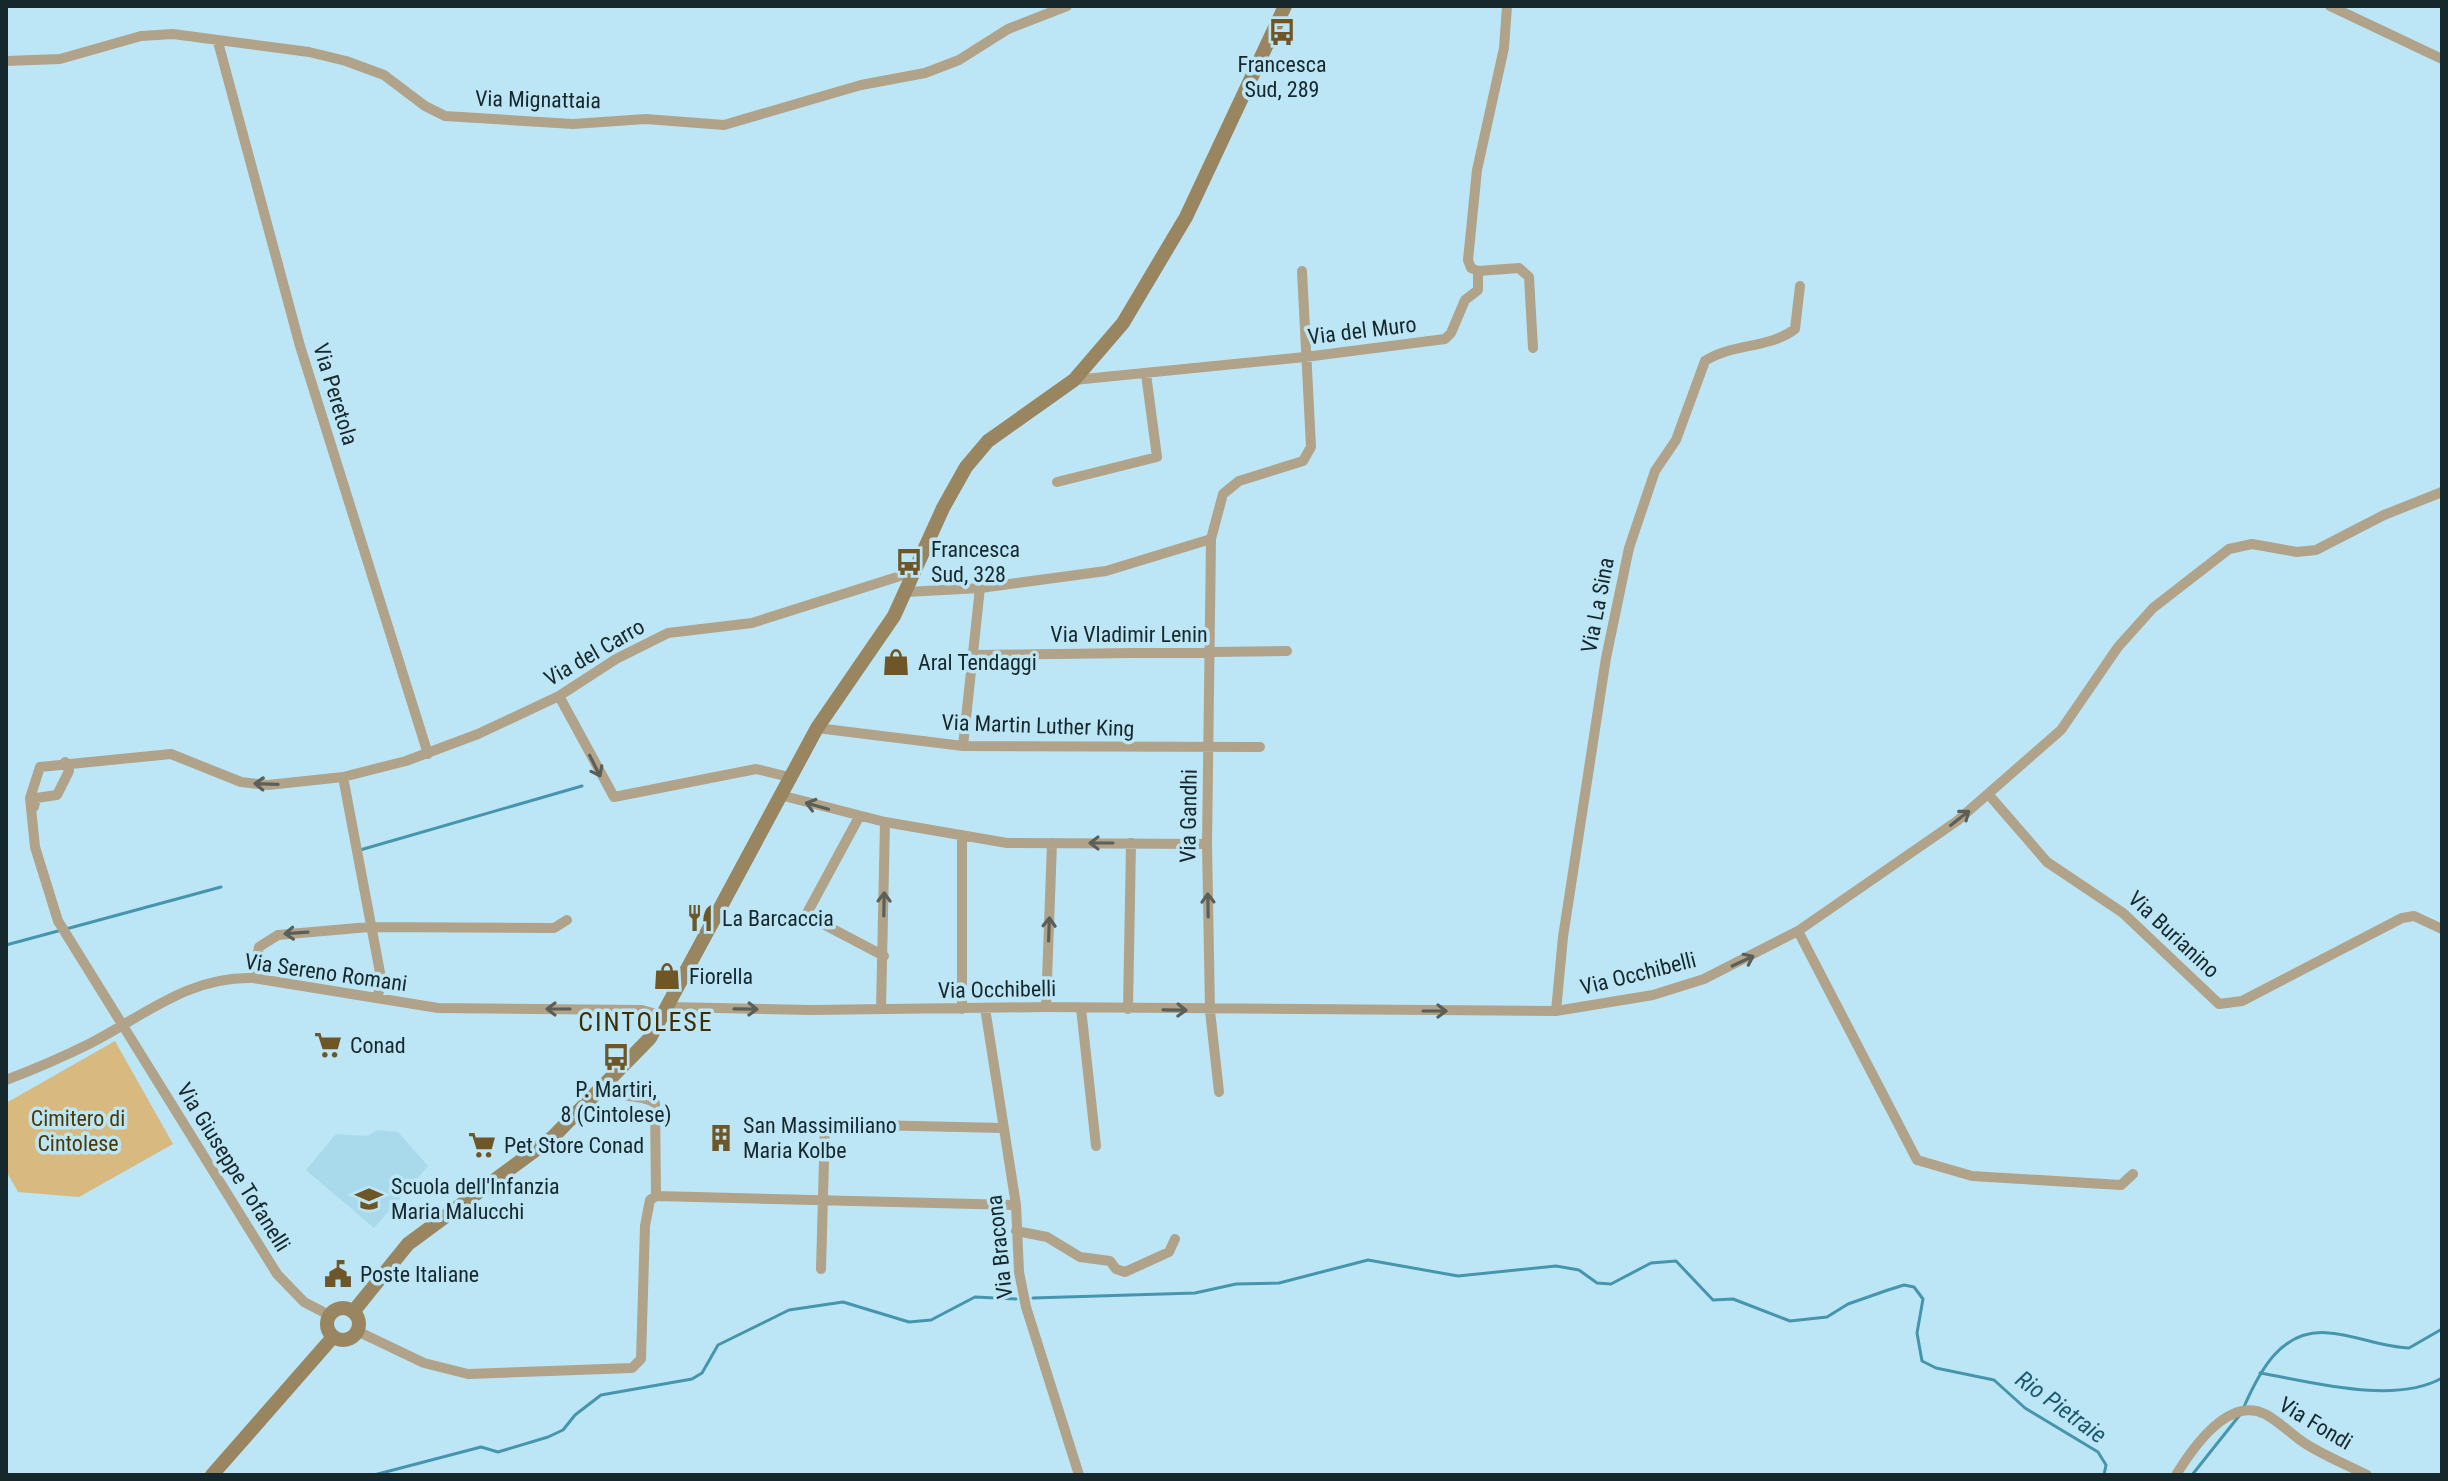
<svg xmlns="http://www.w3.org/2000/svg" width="2448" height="1481" viewBox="0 0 2448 1481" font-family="'Roboto Condensed',sans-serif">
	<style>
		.built { fill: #a8daec }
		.green { fill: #d8b97f }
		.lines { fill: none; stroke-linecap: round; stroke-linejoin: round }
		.stream { stroke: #4695ae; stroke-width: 3 }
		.street { stroke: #b0a38a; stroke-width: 10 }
		.secondary { stroke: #998560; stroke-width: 14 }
		.oneway { stroke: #5c5f57 }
		.labels { text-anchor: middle; stroke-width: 7; stroke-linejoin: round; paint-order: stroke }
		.poi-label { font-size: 22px; fill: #17282d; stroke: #bce6f5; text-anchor: start }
		.street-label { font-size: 22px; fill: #17282d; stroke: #bce6f5 }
		.park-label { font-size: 22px; fill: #4d3805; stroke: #bce6f5 }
		.water-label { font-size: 24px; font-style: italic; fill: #1b5b6d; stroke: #bce6f5 }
		.quarter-label { font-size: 26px; letter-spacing: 2px; fill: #3f2d04; stroke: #bce6f5 }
	</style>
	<rect width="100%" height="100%" fill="#bce6f5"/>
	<path class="built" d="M377 1130 398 1132 428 1166 374 1228 306 1170 336 1134 368 1136Z"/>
	<path class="green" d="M115 1041 173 1144 79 1197 18 1192 6 1171V1103Z"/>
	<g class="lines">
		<path class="stream" d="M360 850 582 786
			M66 929 221 887
			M6 945 58 931
			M1033 1298 1195 1293 1236 1284 1279 1283 1368 1260 1458 1276 1556 1266 1579 1270 1597 1283 1611 1284 1651 1263 1676 1261 1713 1300 1733 1299 1790 1321 1827 1317 1848 1304 1888 1290 1904 1285 1914 1287 1923 1299 1917 1333 1922 1361 1936 1368 1994 1380 2025 1408 2098 1452 2106 1465 2104 1475
			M2260 1373C2312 1382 2394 1405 2442 1378
			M2243 1409C2259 1372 2281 1328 2329 1333 2356 1335 2381 1347 2409 1348L2442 1329
			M374 1475 481 1447 498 1452 548 1437 563 1430 575 1415 601 1395 692 1379 702 1373 718 1345 789 1310 843 1302 909 1322 931 1320 975 1297 1016 1299
			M2192 1475 2239 1416"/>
		<path class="street" d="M2330 6 2442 59
			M218 42 300 346 428 754
			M6 61 60 59 141 36 173 34 309 52 346 61 384 75 425 106 445 116 573 124 646 119 724 125 861 85 925 73 959 60 1008 29 1067 6
			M1478 271 1519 268 1529 277 1533 348
			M1074 380 1305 357 1445 339 1451 333 1465 300 1478 290V271L1471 268 1468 260 1477 170 1504 48 1507 6
			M1057 482 1157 457 1146 374
			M907 592 980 588 1106 571 1211 539
			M972 655 1287 651
			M559 696 614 797 756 769 789 777
			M817 728 963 746 1260 747
			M963 746 980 588
			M343 777 382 983 377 997
			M780 795 885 822 1007 843 1207 844
			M1989 795 2047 862 2123 913 2219 1004 2242 1001 2402 918 2414 916 2442 929
			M34 807 36 798 57 795 69 771 65 762
			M859 817 806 915 884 956
			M962 835V1009
			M1798 931 1917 1160 1972 1176 2121 1185 2133 1174
			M253 978 259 947 278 935 369 927 554 928 567 920
			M668 1007 812 1010 1046 1007 1556 1011 1653 995 1704 979 1798 931 1957 821 2061 730 2118 647 2153 608 2229 549 2252 544 2297 552 2316 550 2384 515 2442 492
			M1046 1007 1052 843
			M985 1008 1016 1205 1019 1272 1026 1307 1079 1475
			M1081 1008 1096 1146
			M881 1009 885 822
			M1128 1009 1131 843
			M1556 1011 1563 937 1606 658 1629 548 1655 471 1676 440 1705 361C1732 343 1769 349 1795 329L1800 286
			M6 1080C35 1069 63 1057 91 1043 145 1015 189 976 253 978L438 1008 642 1010 663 1016
			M605 1087C625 1100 642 1094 655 1103L656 1196
			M1219 1092 1210 1011 1207 844 1211 539 1223 494 1239 481 1303 461 1311 447 1302 271
			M1016 1231 1047 1237 1080 1257 1110 1261 1116 1269 1125 1272 1169 1252 1175 1239
			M821 1269 825 1124 1003 1128
			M329 1315 304 1302 277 1274 58 921 35 847 30 798 40 767 171 754 241 782 268 785 343 777 406 761 478 734 559 696 616 659 668 633 752 623 916 571
			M357 1331 424 1363 468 1374 632 1368 641 1359 645 1226 650 1200 656 1196 1016 1205
			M2176 1475C2192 1449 2228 1396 2265 1414 2280 1422 2292 1435 2306 1444 2325 1456 2347 1465 2367 1475"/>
		<path class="secondary" d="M327 1324a16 16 0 1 1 32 0a16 16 0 1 1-32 0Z
			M353 1312 408 1244 553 1137 650 1038 817 728 894 616 943 508 966 467 988 441 1074 380 1123 323 1186 217 1285 6
			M212 1475 333 1337"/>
	</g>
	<defs><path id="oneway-shaft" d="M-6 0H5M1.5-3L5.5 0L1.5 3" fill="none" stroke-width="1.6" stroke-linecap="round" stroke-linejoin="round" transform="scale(2)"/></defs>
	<g class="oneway">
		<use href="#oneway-shaft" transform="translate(595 766) rotate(63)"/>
		<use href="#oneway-shaft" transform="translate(266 784) rotate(-178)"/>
		<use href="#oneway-shaft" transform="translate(817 806) rotate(-164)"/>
		<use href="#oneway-shaft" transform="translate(1960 818) rotate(-38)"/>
		<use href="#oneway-shaft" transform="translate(1101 843) rotate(-180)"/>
		<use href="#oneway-shaft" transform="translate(884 904) rotate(-89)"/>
		<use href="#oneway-shaft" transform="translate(1208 905) rotate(-91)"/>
		<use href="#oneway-shaft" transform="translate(1049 929) rotate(-88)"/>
		<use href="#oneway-shaft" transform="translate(296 933) rotate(176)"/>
		<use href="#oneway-shaft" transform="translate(1743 961) rotate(-25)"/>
		<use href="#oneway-shaft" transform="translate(558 1009) rotate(-180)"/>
		<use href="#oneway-shaft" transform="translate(746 1009) rotate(1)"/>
		<use href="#oneway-shaft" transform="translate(1175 1010) rotate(1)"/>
		<use href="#oneway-shaft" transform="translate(1435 1011)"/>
	</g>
	<defs>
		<g id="bus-bare" transform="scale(2.16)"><path d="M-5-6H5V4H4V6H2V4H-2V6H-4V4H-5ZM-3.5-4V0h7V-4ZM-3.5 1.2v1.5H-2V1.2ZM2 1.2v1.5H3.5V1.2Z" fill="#6e5627" stroke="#bce6f5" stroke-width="2.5" paint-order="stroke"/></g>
		<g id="shop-bare" transform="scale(2.16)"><path d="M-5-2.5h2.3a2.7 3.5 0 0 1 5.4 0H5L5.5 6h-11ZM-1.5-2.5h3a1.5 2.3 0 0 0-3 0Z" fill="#6e5627" stroke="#bce6f5" stroke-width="2.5" paint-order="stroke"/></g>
		<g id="restaurant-bare" transform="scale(2.16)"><path d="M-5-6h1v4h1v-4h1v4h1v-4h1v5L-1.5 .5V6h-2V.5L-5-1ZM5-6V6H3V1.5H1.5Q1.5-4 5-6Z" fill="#6e5627" stroke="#bce6f5" stroke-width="2.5" paint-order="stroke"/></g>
		<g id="supermarket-bare" transform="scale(2.16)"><path d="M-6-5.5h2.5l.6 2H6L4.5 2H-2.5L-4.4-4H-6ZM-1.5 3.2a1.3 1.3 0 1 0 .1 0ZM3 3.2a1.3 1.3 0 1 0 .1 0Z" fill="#6e5627" stroke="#bce6f5" stroke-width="2.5" paint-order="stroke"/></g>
		<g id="building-bare" transform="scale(2.16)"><path d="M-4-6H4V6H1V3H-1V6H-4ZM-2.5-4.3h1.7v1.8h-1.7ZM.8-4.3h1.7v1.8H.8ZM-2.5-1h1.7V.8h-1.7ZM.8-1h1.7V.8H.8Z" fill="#6e5627" stroke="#bce6f5" stroke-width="2.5" paint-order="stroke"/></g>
		<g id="school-bare" transform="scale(2.16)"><path d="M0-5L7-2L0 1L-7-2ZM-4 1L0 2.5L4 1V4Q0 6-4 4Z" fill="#6e5627" stroke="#bce6f5" stroke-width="2.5" paint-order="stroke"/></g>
		<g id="civic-bare" transform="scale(2.16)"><path d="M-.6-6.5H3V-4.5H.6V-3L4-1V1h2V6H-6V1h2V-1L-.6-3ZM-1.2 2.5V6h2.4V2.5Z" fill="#6e5627" stroke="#bce6f5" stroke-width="2.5" paint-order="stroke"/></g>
	</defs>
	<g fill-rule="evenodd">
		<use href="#bus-bare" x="1282" y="32"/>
		<use href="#bus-bare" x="909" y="562"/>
		<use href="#shop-bare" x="896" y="662"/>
		<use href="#restaurant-bare" x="700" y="918"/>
		<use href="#shop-bare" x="667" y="976"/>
		<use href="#supermarket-bare" x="328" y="1045"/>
		<use href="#bus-bare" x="616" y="1057"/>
		<use href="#building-bare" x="721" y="1138"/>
		<use href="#supermarket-bare" x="482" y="1145"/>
		<use href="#school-bare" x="369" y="1199"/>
		<use href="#civic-bare" x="338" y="1274"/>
	</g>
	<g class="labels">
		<g class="poi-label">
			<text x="1282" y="72" text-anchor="middle">Francesca<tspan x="1282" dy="25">Sud, 289</tspan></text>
			<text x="931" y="557">Francesca<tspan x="931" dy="25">Sud, 328</tspan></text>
			<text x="918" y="670">Aral Tendaggi</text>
			<text x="722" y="926">La Barcaccia</text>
			<text x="689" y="984">Fiorella</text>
			<text x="350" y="1053">Conad</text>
			<text x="616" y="1097" text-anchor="middle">P. Martiri,<tspan x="616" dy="25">8 (Cintolese)</tspan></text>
			<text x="743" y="1133">San Massimiliano<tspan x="743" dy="25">Maria Kolbe</tspan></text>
			<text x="504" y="1153">Pet Store Conad</text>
			<text x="391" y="1194">Scuola dell'Infanzia<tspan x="391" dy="25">Maria Malucchi</tspan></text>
			<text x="360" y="1282">Poste Italiane</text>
		</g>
		<g class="street-label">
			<text transform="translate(538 99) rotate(1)" y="8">Via Mignattaia</text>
			<text transform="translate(1362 330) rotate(-7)" y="8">Via del Muro</text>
			<text transform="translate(336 394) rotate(73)" y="8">Via Peretola</text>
			<text transform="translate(1597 605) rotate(-79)" y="8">Via La Sina</text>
			<text x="1129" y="642">Via Vladimir Lenin</text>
			<text transform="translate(594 652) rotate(-30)" y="8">Via del Carro</text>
			<text transform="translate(1038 725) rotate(2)" y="8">Via Martin Luther King</text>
			<text transform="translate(1188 816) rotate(-89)" y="8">Via Gandhi</text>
			<text transform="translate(2174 934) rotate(43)" y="8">Via Burianino</text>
			<text transform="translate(326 972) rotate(8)" y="8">Via Sereno Romani</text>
			<text transform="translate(1638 973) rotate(-14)" y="8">Via Occhibelli</text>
			<text transform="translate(997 989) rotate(-1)" y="8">Via Occhibelli</text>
			<text transform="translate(234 1167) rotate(58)" y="8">Via Giuseppe Tofanelli</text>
			<text transform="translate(999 1247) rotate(-96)" y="8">Via Bracona</text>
			<text transform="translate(2316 1423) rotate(31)" y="8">Via Fondi</text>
		</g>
		<g class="park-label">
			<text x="78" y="1126">Cimitero di<tspan x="78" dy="25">Cintolese</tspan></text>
		</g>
		<g class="water-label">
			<text transform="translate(2061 1407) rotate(36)" y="8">Rio Pietraie</text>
		</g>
		<g class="quarter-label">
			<text x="646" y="1031">CINTOLESE</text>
		</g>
	</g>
	<rect width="2448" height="1481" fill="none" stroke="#17282d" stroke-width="16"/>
</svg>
